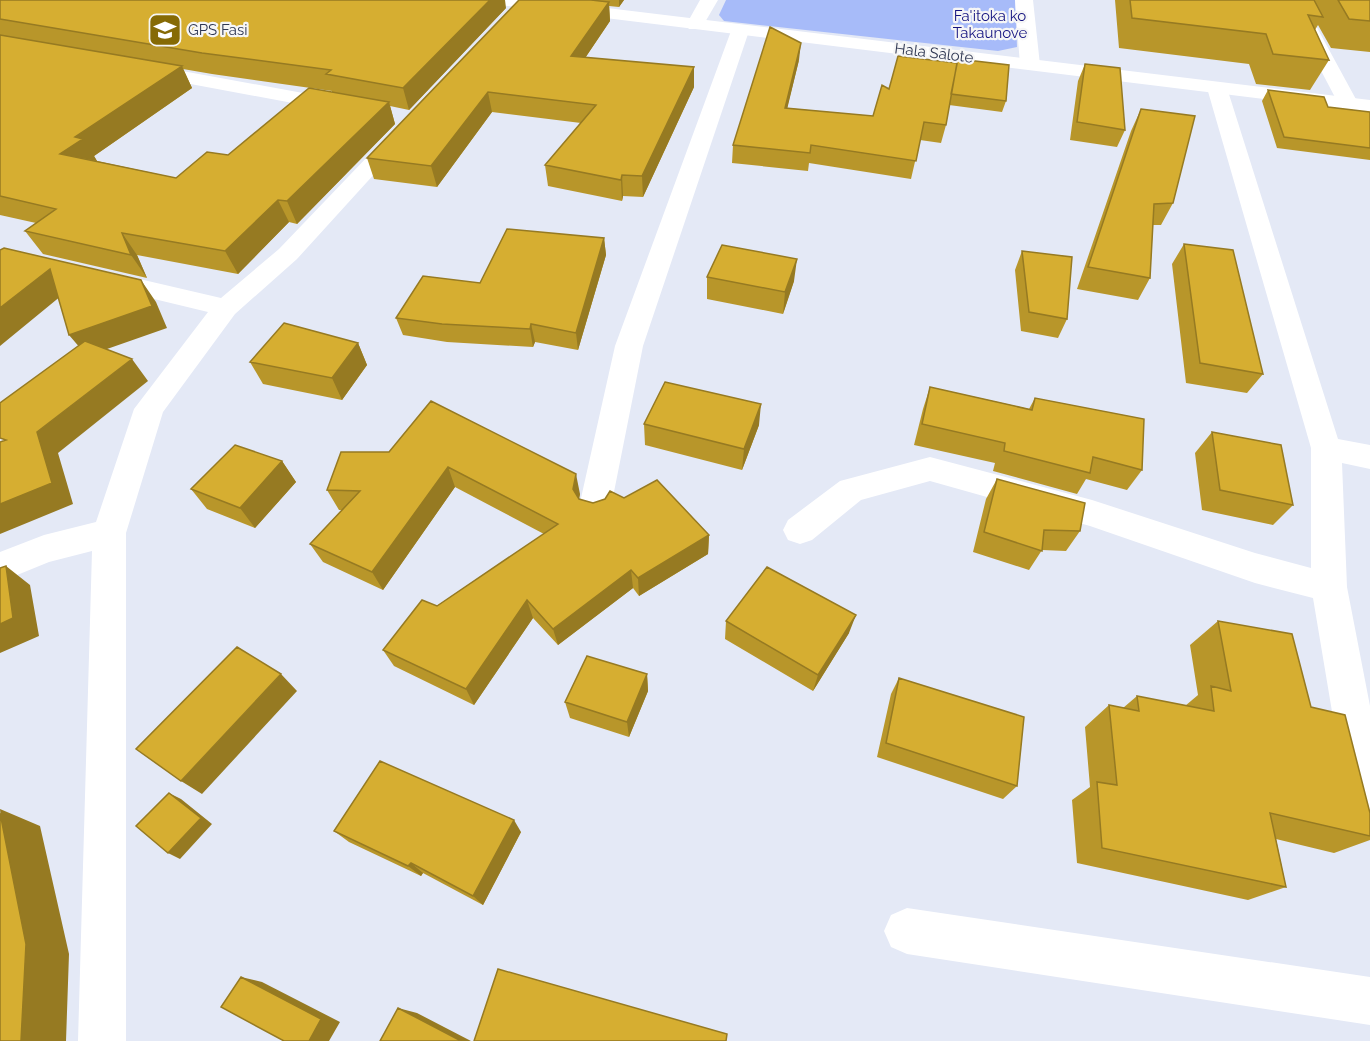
<svg xmlns="http://www.w3.org/2000/svg" width="1370" height="1041" viewBox="0 0 1370 1041" font-family="Raleway,sans-serif">
	<style>
		.green { fill: #a7bbf9 }
		.lines { fill: none; stroke-linecap: round; stroke-linejoin: round }
		.street { fill: #fff; fill-rule: evenodd }
		.secondary { fill: #fff; fill-rule: evenodd }
		.wall { fill: #b8962a; fill-rule: evenodd }
		.shaded-wall { fill: #967a22 }
		.building { fill: #d6ae31; stroke: #967a22; stroke-width: 1.5 }
		.labels { text-anchor: middle; stroke-width: 4.5; stroke-linejoin: round; paint-order: stroke }
		.far-park-label { font-size: 15px; fill: #151481; stroke: #f6f6f6 }
		.far-poi-label { font-size: 15px; fill: #2f3752; stroke: #f6f6f6; text-anchor: start }
		.far-street-label { font-size: 15px; fill: #2f3752; stroke: #f6f6f6 }
	</style>
	<rect width="100%" height="100%" fill="#e4e9f6"/>
	<path class="green" d="M726 0H1015L1017 47 998 51 724 21 719 15Z"/>
	<g class="lines">
		<path class="street" d="M700 0H718L701 29H689L686 25Z
			M1015 0H1033L1040 65 1037 69H1023L1020 65Z
			M1284 0H1302L1358 103 1355 107H1341L1338 103Z
			M740 26 746 27 749 31 643 346 611 507 607 516 595 520 583 516 579 507 615 346 731 31 734 27Z
			M144 64 341 100 348 102 351 106 348 110 341 112 137 74 134 70 137 66Z
			M1217 82 1224 84 1227 88 1338 439 1370 445V469L1342 463 1347 587 1370 706V834L1355 828 1349 813 1313 598 1255 583 1090 526 930 481 861 500 812 540 800 544 788 540 783 530 788 520 840 481 930 457 1092 500 1255 553 1311 568V448L1207 88 1210 84Z
			M400 128 407 130 411 134 407 138 297 259 235 314 163 412 126 533V1041H78L92 551 49 562 0 582V552L44 535 96 522 134 409 208 312 96 285 92 279 96 273 105 271 221 298 279 249 393 130Z
			M907 908 1370 977V1025L907 954 891 947 884 931 891 915Z"/>
		<path class="secondary" d="M490 0H541L1370 100V112L499 5 493 4Z"/>
	</g>
	<path class="wall" d="M0 0 506 8 409 110 390 106 395 124 297 224 289 222 238 274 137 255 147 278 43 254 25 231 36 223 0 215ZM183 69 212 74 332 91V93L228 155 176 178 97 161 94 156 192 88Z
		M519 0H624L619 7 609 6 610 21 585 58 694 87 643 197 623 196 622 201 548 186 545 165 581 123 492 112 437 187 374 179 367 158Z
		M1115 0H1370V52L1331 48 1318 25 1315 30 1329 60 1310 90 1256 84 1249 64 1119 48Z
		M898 56 1006 101 1002 112 949 105 946 125 941 143 920 140 911 179 809 163 808 171 732 163 733 145 799 60 787 108 873 116 889 89Z
		M1085 64 1125 130 1117 147 1070 140 1078 81Z
		M1268 90 1328 107 1370 112V160L1277 148 1262 101Z
		M1141 109 1173 203 1161 225H1153L1150 278 1138 300 1077 289 1131 131Z
		M604 238 606 255 578 350 535 342 533 347 447 342 403 335 396 318 480 283Z
		M1184 244 1263 374 1247 393 1186 383 1172 264Z
		M1022 251 1067 319 1058 338 1021 331 1015 270Z
		M707 277 794 281 783 314 707 299Z
		M358 343 367 365 342 400 263 384 250 362Z
		M930 387 1029 409 1035 398 1142 470 1127 490 1086 479 1077 494 993 471 995 463 914 445 923 409Z
		M644 424 759 425 742 470 645 445Z
		M1212 432 1293 505 1273 525 1202 510 1195 453Z
		M389 452 580 494 579 499 593 503 624 498 709 535 708 554 639 596 633 588 558 645 533 618 474 705 394 666 383 650 437 606 544 534 455 487 383 590 323 562 310 544 342 510H339L327 490Z
		M282 461 296 482 255 528 207 509 191 489Z
		M997 479 1080 531 1066 551 1042 550 1029 570 973 552 986 499Z
		M726 621 849 633 813 691 725 639Z
		M1218 621 1311 707 1370 813V840L1334 853 1276 839 1286 887 1248 900 1077 863 1072 800 1090 787 1085 727 1109 705 1123 708 1137 696 1185 706 1198 695 1190 645Z
		M647 674 648 691 629 737 570 718 565 702Z
		M899 678 1017 786 1003 799 877 757 891 694Z
		M334 831 521 832 483 905 423 873 421 876 349 842Z"/>
	<path class="shaded-wall" d="M490 0H505L506 8 409 110 403 88Z
		M619 0H624L619 7Z
		M609 2 610 21 573 76 571 56Z
		M801 43 799 60 783 126 785 108Z
		M182 66 192 88 94 156 97 161 60 154 75 137Z
		M694 67V87L643 197 642 176Z
		M488 92 492 112 437 187 431 166Z
		M389 102 395 124 297 224 287 201Z
		M622 175 623 196 622 201 621 180Z
		M278 200 289 222 238 274 225 251Z
		M122 233 137 255 147 278 131 255Z
		M604 238 606 255 578 350 576 333Z
		M797 259 794 281 783 314 785 292Z
		M50 269 67 291 0 346V308Z
		M141 280 156 302 167 328 87 356 69 335Z
		M531 324 535 342 533 347 530 329Z
		M358 343 367 365 342 400 332 378Z
		M132 359 148 381 58 453 73 504 0 534V504L37 432Z
		M761 404 759 425 742 470 744 449Z
		M282 461 296 482 255 528 240 508Z
		M448 467 455 487 383 590 372 572Z
		M576 474 580 494 577 508 573 489Z
		M709 535 708 554 639 596 638 578Z
		M6 566 30 585 39 636 0 653V624Z
		M631 570 633 588 558 645 553 629Z
		M527 600 533 618 474 705 466 689Z
		M856 615 849 633 813 691 818 675Z
		M281 674 297 691 202 794 181 781Z
		M647 674 648 691 629 737 627 722Z
		M169 793 181 799 212 824 180 859 168 853Z
		M0 809 40 826 69 954 66 1041H21Z
		M514 820 521 832 483 905 473 896Z
		M411 863 423 873 421 876 408 866Z
		M241 977 262 982 340 1022 329 1041H309Z
		M398 1008 417 1013 471 1041H461Z"/>
	<path class="building" d="M0 0H490L403 88 326 74 331 70 202 53 0 19Z
		M519 0H591L609 2 571 56 694 67 642 176 622 175 621 180 545 165 596 105 488 92 431 166 367 158Z
		M1130 0H1314L1323 17 1308 15 1329 60 1273 54 1266 34 1132 18Z
		M1338 0H1370V21L1349 19Z
		M770 27 801 43 785 108 873 116 882 85 889 89 898 56 957 63 946 125 924 122 916 161 811 145 810 153 733 145Z
		M0 35 182 66 75 137 83 139 60 154 176 178 207 152 228 155 309 88 389 102 287 201 278 200 225 251 122 233 131 255 25 231 56 209 0 196Z
		M958 59 1009 65 1006 101 951 94Z
		M1085 64 1120 68 1125 130 1077 122Z
		M1268 90 1324 97 1328 107 1370 112V148L1284 137Z
		M1141 109 1195 116 1173 203 1154 204 1150 278 1088 267Z
		M507 229 604 238 576 333 531 324 530 329 442 324 396 318 423 276 480 283Z
		M1184 244 1233 250 1263 374 1200 363Z
		M722 245 797 259 785 292 707 277Z
		M4 248 141 280 152 306 69 335 50 269 0 308V250Z
		M1022 251 1072 257 1067 319 1029 312Z
		M284 323 358 343 332 378 250 362Z
		M85 341 132 359 37 432 52 483 0 504V442L6 440 0 438V403Z
		M665 382 761 404 744 449 644 424Z
		M930 387 1032 410 1035 398 1144 419 1142 470 1093 457 1090 473 1004 451 1005 443 922 424Z
		M431 401 576 474 573 489 579 499 593 503 605 499 610 491 624 498 657 480 709 535 638 578 631 570 553 629 527 600 466 689 383 650 422 600 437 606 558 524 448 467 372 572 310 544 360 491 327 490 341 452H389Z
		M1212 432 1281 445 1293 505 1220 490Z
		M235 445 282 461 240 508 191 489Z
		M997 479 1085 503 1080 531 1044 530 1042 551 984 532Z
		M6 566 13 618 0 624V568Z
		M767 567 856 615 818 675 726 621Z
		M1218 621 1292 634 1311 707 1345 715 1370 813V836L1270 813 1286 887 1102 848 1097 782 1117 785 1109 705 1139 711 1137 696 1214 711 1211 686 1231 691Z
		M237 647 281 674 181 781 136 749Z
		M587 656 647 674 627 722 565 702Z
		M899 678 1024 717 1017 786 886 743Z
		M380 761 514 820 473 896 411 863 408 866 334 831Z
		M169 793 201 818 168 853 136 826Z
		M0 813 26 944 21 1041H0Z
		M498 969 727 1034 726 1041H474Z
		M241 977 321 1019 309 1041H284L221 1007Z
		M398 1008 461 1041H380Z"/>
	<defs>
		<g id="school-square" transform="scale(1.725)"><rect x="-9" y="-9" width="18" height="18" rx="4" fill="#866a05" stroke="#f6f6f6"/><path d="M0-5L7-2L0 1L-7-2ZM-4 1L0 2.5L4 1V4Q0 6-4 4Z" fill="#fff"/></g>
	</defs>
	<g fill-rule="evenodd">
		<use href="#school-square" x="165" y="30"/>
	</g>
	<g class="labels">
		<g class="far-park-label">
			<text x="990" y="21">Fa'itoka ko<tspan x="990" dy="17">Takaunove</tspan></text>
		</g>
		<g class="far-poi-label">
			<text x="188" y="35">GPS Fasi</text>
		</g>
		<g class="far-street-label">
			<text transform="translate(934 53) rotate(7)" y="5">Hala Sālote</text>
		</g>
	</g>
</svg>
